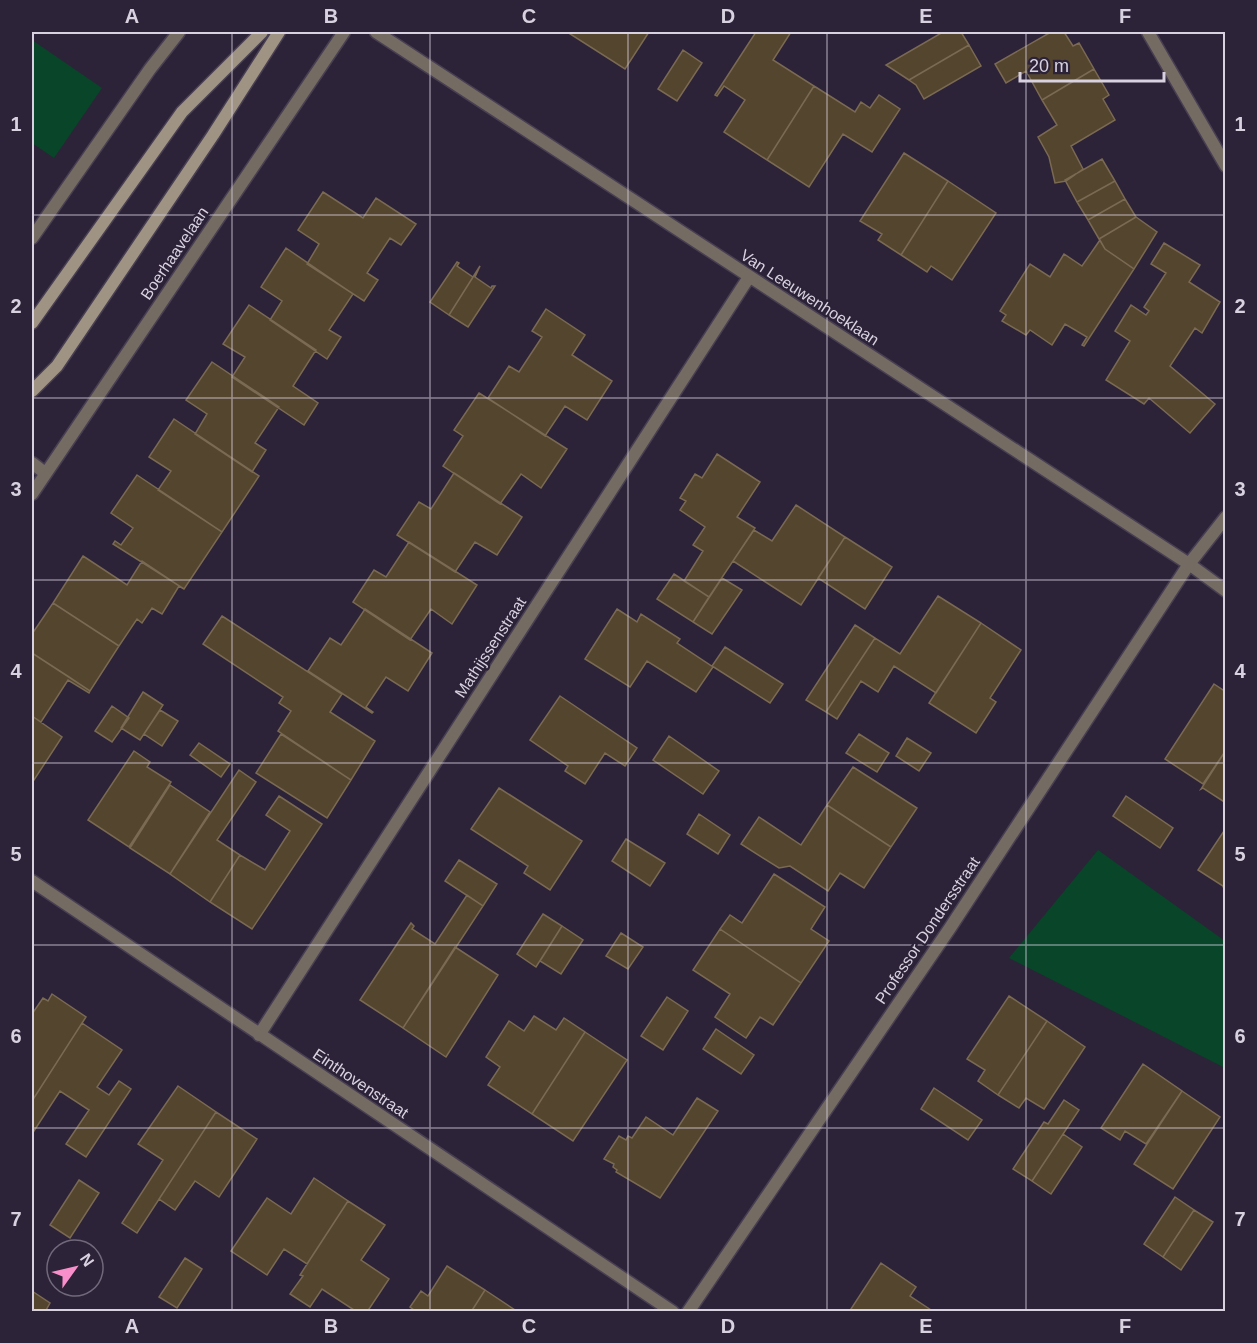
<svg xmlns="http://www.w3.org/2000/svg" width="1257" height="1343" viewBox="0 0 1257 1343" font-family="Helvetica,sans-serif">
	<style>
		.green { fill: #084529 }
		.building { fill: #54452f; stroke: #7a6a53; stroke-width: 1.5 }
		.lines { fill: none; stroke-linecap: round; stroke-linejoin: round }
		.street-casing { stroke: #483f53; stroke-width: 15 }
		.secondary-casing { stroke: #483f53; stroke-width: 15 }
		.street { stroke: #746c62; stroke-width: 12 }
		.secondary { stroke: #9f9383; stroke-width: 12 }
		.grid { fill: none; stroke: #d8d2e0; stroke-width: 1.5; stroke-opacity: 0.55 }
		.labels { text-anchor: middle; stroke-width: 4.5; stroke-linejoin: round; paint-order: stroke }
		.street-label { font-size: 16px; fill: #d8d2e0; stroke: #2d2338 }
		.neatline { fill: none; stroke: #d8d2e0; stroke-width: 2 }
		.grid-label { font-size: 20px; text-anchor: middle; font-weight: bold; fill: #d8d2e0 }
	</style>
	<rect width="100%" height="100%" fill="#2d2338"/>
	<path class="green" d="M32 40 102 88 54 158 32 143Z
		M1098 850 1225 941V1068L1009 958Z"/>
	<path class="building" d="M567 32H649L625 69Z
		M756 32H791L773 60 814 86 767 160 724 132 745 100 724 86 717 96 715 95Z
		M943 32H961L969 45 909 80 886 65Z
		M1051 32H1064L1073 46 1079 43 1094 69 1042 100 1026 71 1006 83 995 64Z
		M969 45 981 66 924 99 916 85 909 80Z
		M683 50 702 63 677 101 658 89Z
		M1094 69 1109 95 1103 99 1115 120 1071 146 1083 169 1066 181 1055 183 1049 157 1038 137 1057 125 1042 100Z
		M814 86 855 112 861 102 870 108 879 95 900 109 872 152 843 134 809 187 767 160Z
		M904 153 948 181 901 255 878 240 882 234 860 221Z
		M1102 159 1115 181 1077 202 1065 180Z
		M948 181 996 213 952 280 931 266 927 272 901 255Z
		M1115 181 1125 199 1088 220 1077 202Z
		M323 192 363 218 376 198 416 224 401 245 390 238 367 273 378 280 364 301 307 264 319 244 298 230Z
		M1125 199 1136 217 1099 239 1088 220Z
		M1136 217 1157 232 1134 269 1105 249 1099 239Z
		M1100 240 1105 249 1134 269 1084 346 1082 345 1087 337 1065 324 1052 345 1030 330 1026 335 1002 321 1006 315 1000 311 1030 264 1050 277 1064 254 1082 266Z
		M1164 243 1200 265 1189 282 1220 302 1202 333 1195 328 1170 366 1215 404 1190 433 1149 398 1144 404 1106 380 1130 341 1115 331 1131 305 1146 315 1149 311 1144 307 1166 273 1151 264Z
		M286 248 353 294 329 330 341 337 327 359 270 320 282 301 261 287Z
		M457 262 459 263 457 266 473 277 480 266 449 315 430 302Z
		M480 266 475 277 491 288 492 286H495L468 327 449 315Z
		M249 305 316 350 293 386 318 403 304 425 232 377 245 357 223 344Z
		M546 309 585 335 572 355 612 381 587 420 565 406 545 436 488 398 509 366 519 372 542 337 532 331Z
		M212 362 279 407 255 443 266 450 252 472 195 434 207 414 186 400Z
		M479 393 567 449 541 488 521 474 500 504 443 466 463 436 454 430Z
		M174 419 259 476 222 532 158 490 171 471 149 457Z
		M717 454 760 482 737 517 755 528 709 597 684 581 703 551 693 545 705 527 680 510 686 501 680 498 695 474 702 478Z
		M454 473 522 517 497 555 475 542 455 572 397 535 419 502 431 509Z
		M137 475 222 532 184 589 113 544 115 541 121 545 133 528 111 513Z
		M796 505 845 537 801 605 733 561 754 530 772 541Z
		M845 537 892 567 865 609 818 578Z
		M409 542 477 585 452 624 431 609 410 640 353 602 374 570 386 577Z
		M83 556 127 585 142 561 184 589 179 586 162 614 152 608 142 623 137 619 119 646 53 603Z
		M674 574 709 597 693 622 657 599Z
		M722 578 742 590 712 634 693 622Z
		M938 596 981 623 936 693 894 666 878 692 861 681 837 719 826 712 875 638 900 654Z
		M53 603 119 646 90 691 32 653V634Z
		M365 609 432 653 408 691 386 677 366 707 373 712 372 713 308 671 330 638 341 645Z
		M617 609 637 622 641 614 680 639 677 643 713 667 696 692 647 661 630 687 585 659Z
		M222 616 342 694 330 712 375 741 351 780 278 731 291 711 279 703 283 697 203 644Z
		M981 623 1021 650 990 698 996 702 976 733 929 703Z
		M855 625 875 638 826 712 806 700Z
		M725 647 783 684 770 703 712 666Z
		M32 653 69 677 90 691 89 693 68 680 41 722 32 716Z
		M1214 684 1226 692V750L1203 784 1165 759Z
		M143 692 163 705 140 740 121 728Z
		M560 696 637 748 625 766 605 753 585 784 565 771 568 766 530 740Z
		M112 706 129 718 112 742 95 731Z
		M160 710 178 721 162 746 144 734Z
		M32 716 62 737 32 783Z
		M281 734 351 780 327 818 256 773Z
		M859 734 889 753 877 772 846 753Z
		M669 736 719 771 703 794 653 760Z
		M907 738 931 753 919 771 896 756Z
		M199 743 230 764 221 777 190 755Z
		M1226 750V803L1203 788 1201 789Z
		M134 751 150 762 147 767 171 782 129 847 88 820Z
		M853 767 917 808 891 847 827 805Z
		M239 770 256 782 217 840 240 855 210 902 170 874Z
		M170 785 210 812 170 874 130 848Z
		M499 788 582 841 550 890 524 873 528 866 471 829Z
		M279 796 322 824 252 929 210 902 240 855 265 870 290 831 266 815Z
		M1126 796 1173 828 1160 848 1113 816Z
		M827 805 891 847 864 888 840 873 828 891 790 866 779 868 741 844 759 817 801 845Z
		M699 814 730 835 718 854 687 834Z
		M1226 828V887L1224 889 1223 886 1198 870Z
		M626 839 665 863 650 886 612 861Z
		M459 860 497 884 483 906 445 881Z
		M774 874 825 907 811 929 829 941 801 983 720 929 730 915 742 923Z
		M467 895 483 906 403 1028 360 1000 411 923 414 926 412 929 435 944Z
		M543 914 562 926 536 967 517 954Z
		M562 926 583 940 561 974 540 961Z
		M720 929 801 983 773 1025 760 1017 746 1038 715 1017 730 994 693 970Z
		M621 933 643 947 628 969 606 956Z
		M455 947 498 975 446 1057 403 1028Z
		M52 994 86 1017 32 1101V1014L43 998 48 1001Z
		M1009 996 1047 1021 998 1095 978 1081 985 1070 967 1059Z
		M667 997 688 1011 663 1050 641 1036Z
		M534 1016 556 1030 564 1018 585 1032 532 1114 488 1085 500 1067 486 1057 509 1021 524 1031Z
		M1047 1021 1085 1047 1044 1109 1026 1098 1019 1108 998 1095Z
		M82 1023 122 1050 97 1087 109 1095 119 1081 131 1089 86 1157 66 1144 89 1110 60 1091 32 1134V1101Z
		M716 1029 754 1055 741 1074 703 1049Z
		M585 1032 627 1060 573 1141 532 1114Z
		M1143 1064 1182 1091 1146 1144 1125 1131 1120 1140 1101 1128Z
		M178 1086 216 1112 137 1233 122 1223 163 1160 138 1144Z
		M934 1088 982 1120 968 1140 921 1109Z
		M1182 1091 1220 1117 1173 1189 1134 1164Z
		M697 1098 718 1111 660 1198 616 1172 617 1170 613 1167 614 1164 604 1159 619 1136 626 1140 628 1136 632 1138 646 1117 673 1135Z
		M1064 1100 1079 1110 1032 1181 1013 1169 1044 1122 1048 1124Z
		M216 1112 257 1139 219 1197 195 1181 175 1210 159 1199Z
		M1063 1134 1082 1147 1051 1194 1032 1181Z
		M314 1178 348 1201 307 1264 284 1249 267 1275 231 1251 267 1198 291 1214Z
		M79 1180 99 1193 70 1238 50 1225Z
		M1175 1197 1194 1210 1163 1257 1144 1244Z
		M348 1201 385 1225 361 1260 389 1279 367 1312H357L322 1289 310 1307 290 1294 303 1276 300 1275Z
		M1194 1210 1213 1222 1181 1270 1163 1257Z
		M185 1258 202 1269 177 1308 159 1297Z
		M881 1263 916 1287 910 1296 934 1312H849Z
		M447 1266 485 1290 471 1312H417L410 1307 421 1291 428 1296Z
		M485 1290 518 1312H471Z
		M32 1291 50 1303 45 1312H32Z"/>
	<g class="lines">
		<g class="street-casing">
			<path id="street" d="M376 32 1189 564 1226 591
				M1148 32 1226 166
				M32 238 150 69 179 32
				M32 463 45 473
				M32 494 344 32
				M32 881 673 1312
				M259 1035 749 277
				M688 1312 950 928 1189 564 1226 517"/>
		</g>
		<g class="secondary-casing">
			<path id="secondary" d="M32 323 182 112 262 32
				M32 391 57 366 213 135 279 32"/>
		</g>
		<use href="#street" class="street"/>
		<use href="#secondary" class="secondary"/>
	</g>
	<path class="grid" d="M232 32V1312M430 32V1312M628 32V1312M827 32V1312M1026 32V1312M32 215H1226M32 398H1226M32 580H1226M32 763H1226M32 945H1226M32 1128H1226"/>
	<g class="labels">
		<g class="street-label">
			<text transform="translate(174 253) rotate(-56)" y="6">Boerhaavelaan</text>
			<text transform="translate(810 297) rotate(33)" y="6">Van Leeuwenhoeklaan</text>
			<text transform="translate(490 647) rotate(-57)" y="6">Mathijssenstraat</text>
			<text transform="translate(927 930) rotate(-56)" y="6">Professor Dondersstraat</text>
			<text transform="translate(361 1083) rotate(34)" y="6">Einthovenstraat</text>
		</g>
	</g>
	<rect width="1257" height="1343" fill="none" stroke="#2d2338" stroke-width="66"/>
	<g transform="translate(75 1268) rotate(56)"><circle r="28" fill="#2d2338" stroke="#71697b" stroke-width="1.5"/>
	<path d="M0-4.5L10 22L0 15L-10 22Z" fill="#f98fca"/>
	<text y="-9" font-size="16" font-weight="bold" text-anchor="middle" fill="#d8d2e0">N</text>
	</g>
	<path d="M1020 72v9h144v-9" fill="none" stroke="#d8d2e0" stroke-width="3"/>
	<text x="1029" y="72" font-size="18" fill="#d8d2e0" stroke="#2d2338" stroke-width="4.5" paint-order="stroke">20 m</text>
	<rect x="33" y="33" width="1191" height="1277" class="neatline"/>
	<g class="grid-label">
		<text x="132" y="23">A</text>
		<text x="331" y="23">B</text>
		<text x="529" y="23">C</text>
		<text x="728" y="23">D</text>
		<text x="926" y="23">E</text>
		<text x="1125" y="23">F</text>
		<text x="16" y="131">1</text>
		<text x="1240" y="131">1</text>
		<text x="16" y="313">2</text>
		<text x="1240" y="313">2</text>
		<text x="16" y="496">3</text>
		<text x="1240" y="496">3</text>
		<text x="16" y="678">4</text>
		<text x="1240" y="678">4</text>
		<text x="16" y="861">5</text>
		<text x="1240" y="861">5</text>
		<text x="16" y="1043">6</text>
		<text x="1240" y="1043">6</text>
		<text x="16" y="1226">7</text>
		<text x="1240" y="1226">7</text>
		<text x="132" y="1333">A</text>
		<text x="331" y="1333">B</text>
		<text x="529" y="1333">C</text>
		<text x="728" y="1333">D</text>
		<text x="926" y="1333">E</text>
		<text x="1125" y="1333">F</text>
	</g>
</svg>
